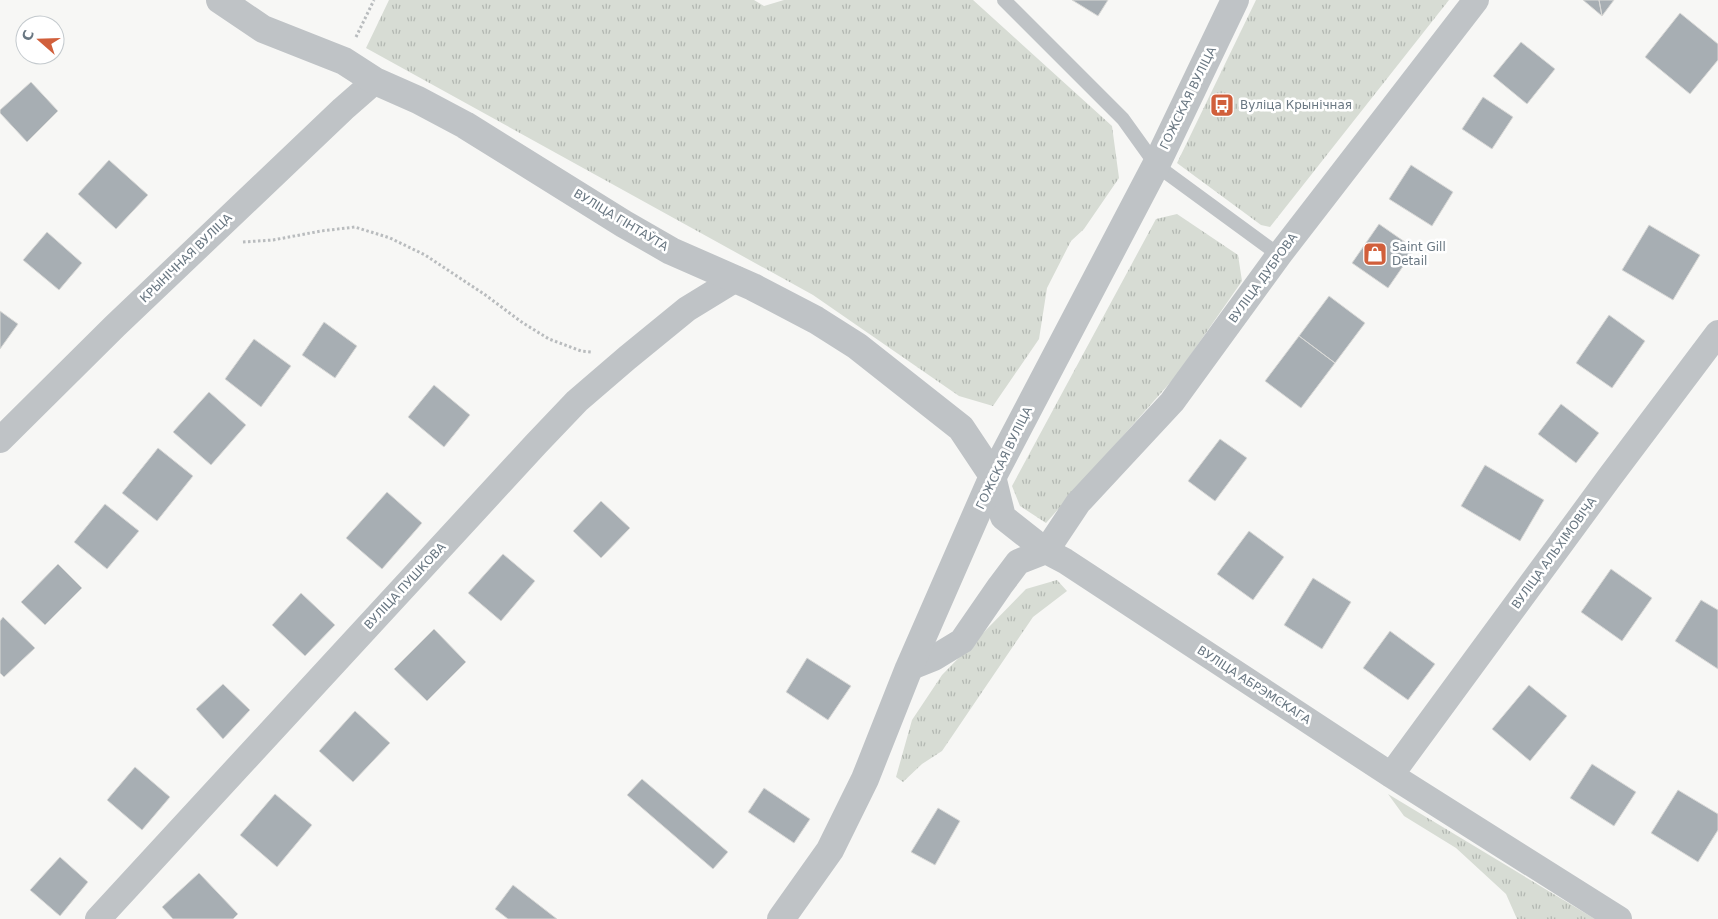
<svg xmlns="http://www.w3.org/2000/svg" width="1718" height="919" viewBox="0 0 1718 919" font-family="'DejaVu Sans',sans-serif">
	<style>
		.grass { fill: url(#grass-tufts) }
		.building { fill: #a7aeb3; stroke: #d9d9d7 }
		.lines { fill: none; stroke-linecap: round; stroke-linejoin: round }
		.path { stroke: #b9bcbe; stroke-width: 3; stroke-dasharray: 2.5 2.5; stroke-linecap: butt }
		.service { stroke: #bfc3c6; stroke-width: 14 }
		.minor { stroke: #bfc3c6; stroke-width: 26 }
		.tertiary { stroke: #bfc3c6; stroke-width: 28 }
		.labels { text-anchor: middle; stroke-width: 5; stroke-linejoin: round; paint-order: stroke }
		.street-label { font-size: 12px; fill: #697782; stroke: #fff }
		.poi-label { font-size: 12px; fill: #697782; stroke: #fff; text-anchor: start }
	</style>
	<defs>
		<pattern id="grass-tufts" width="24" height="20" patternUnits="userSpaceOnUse" patternTransform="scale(1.25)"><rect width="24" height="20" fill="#d7dcd4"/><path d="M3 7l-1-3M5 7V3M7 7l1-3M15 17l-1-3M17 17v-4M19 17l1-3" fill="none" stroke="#b2b7b1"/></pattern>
	</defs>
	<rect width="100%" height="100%" fill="#f7f7f5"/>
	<path class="grass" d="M389 0H754L764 6 784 0H973L1112 126 1119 178 1084 229 1071 241 1047 288 1039 339 993 406 959 396 813 295 366 48Z
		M1256 0H1449L1270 227 1261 225 1177 163Z
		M1177 214 1238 255 1242 281 1176 376 1046 523 1020 506 1012 486 1156 219Z
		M1057 580 1067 591 1033 617 942 751 922 764 903 782 896 777 912 720 942 675 1026 589Z
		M1388 794 1595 919H1517L1506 894 1456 848 1404 816Z"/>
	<path class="building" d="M1072 0H1108L1098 16Z
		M1583 0H1599L1602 16Z
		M1599 0H1614L1602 16Z
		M1680 13 1718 44V60L1690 94 1645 57Z
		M1521 42 1555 69 1527 104 1493 76Z
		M31 82 58 111 27 142 0 113V110Z
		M1483 97 1513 117 1492 149 1462 129Z
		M109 160 148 195 116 229 78 194Z
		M1411 165 1453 192 1432 226 1389 199Z
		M1379 224 1415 249 1388 288 1352 263Z
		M1649 225 1700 255 1673 300 1622 270Z
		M47 232 82 263 59 290 23 260Z
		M1329 296 1365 323 1335 363 1299 336Z
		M0 311 18 324 0 349Z
		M1609 315 1645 341 1612 388 1576 363Z
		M324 322 357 346 335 378 302 355Z
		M1299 336 1335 363 1301 408 1265 381Z
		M254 339 291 366 261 407 225 379Z
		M434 385 470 415 444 447 408 417Z
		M209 392 246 425 211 465 173 432Z
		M1561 404 1599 433 1576 463 1538 434Z
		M1220 439 1247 458 1215 501 1188 481Z
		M158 448 193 476 157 521 122 493Z
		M1485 465 1544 500 1520 541 1461 506Z
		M387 492 422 523 382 569 346 538Z
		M601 501 630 528 601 558 573 531Z
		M105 504 139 531 107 569 74 542Z
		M1249 531 1284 557 1253 600 1217 574Z
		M503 554 535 581 501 621 468 593Z
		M58 564 82 588 45 625 21 602Z
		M1611 569 1652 598 1622 641 1581 612Z
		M1313 578 1351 602 1322 649 1284 625Z
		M301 593 335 625 305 656 272 625Z
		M1701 600 1718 610V669L1675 641Z
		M3 617 35 648 4 677 0 673V621Z
		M434 629 466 662 427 701 394 669Z
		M1390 631 1435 664 1408 700 1363 668Z
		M807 658 851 686 828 720 786 692Z
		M223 684 250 710 223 739 196 709Z
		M1529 685 1567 716 1530 761 1492 729Z
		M355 711 390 743 353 782 319 751Z
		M1592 764 1636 792 1614 826 1570 798Z
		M135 767 170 797 142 830 107 800Z
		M642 779 728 852 713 869 627 795Z
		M764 788 810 819 794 843 748 812Z
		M1678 790 1718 814V830L1698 862 1651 833Z
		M275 794 312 825 277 867 240 835Z
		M938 808 960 821 935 865 911 852Z
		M60 857 88 882 60 916 30 890Z
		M199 873 238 914 233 919H173L162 907Z
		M513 885 557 919H508L495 909Z"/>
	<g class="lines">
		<path class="path" d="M356 37 374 0
			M243 242 273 240 321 231 355 227 390 238 425 255 484 294 523 323 549 339 581 351 592 352"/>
		<path class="service" d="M1004 0 1123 119 1156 165 1279 255"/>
		<path class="minor" d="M0 440 115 326 343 109 375 81
			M993 476 1003 517 1046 551 1078 503 1172 402 1279 255 1476 0
			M909 668 934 658 962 641 1000 586 1018 562 1046 551 1065 561 1391 775 1619 919
			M1391 775 1609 478 1718 333
			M98 919 536 444 577 401 627 358 687 309 736 279"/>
		<path class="tertiary" d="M220 0 263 29 344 61 375 81 418 100 465 125 624 224 671 251 753 287 816 320 857 346 961 428 993 476
			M781 919 830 850 865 779 909 668 993 476 1156 165 1235 0"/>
	</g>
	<defs>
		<g id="bus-square" transform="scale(1.25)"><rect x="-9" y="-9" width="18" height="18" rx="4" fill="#d15f3b" stroke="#fff"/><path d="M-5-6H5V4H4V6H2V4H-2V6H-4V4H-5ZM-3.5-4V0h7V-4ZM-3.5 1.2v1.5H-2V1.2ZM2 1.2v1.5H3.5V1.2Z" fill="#fff"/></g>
		<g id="shop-square" transform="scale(1.25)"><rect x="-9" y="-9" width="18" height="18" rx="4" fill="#d15f3b" stroke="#fff"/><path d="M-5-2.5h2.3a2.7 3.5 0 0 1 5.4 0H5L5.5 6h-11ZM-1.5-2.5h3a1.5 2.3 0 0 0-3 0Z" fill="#fff"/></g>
	</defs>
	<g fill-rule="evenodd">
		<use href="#bus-square" x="1222" y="105"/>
		<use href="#shop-square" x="1375" y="254"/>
	</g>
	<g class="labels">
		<g class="street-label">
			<text transform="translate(1188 98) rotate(-64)" y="4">ГОЖСКАЯ ВУЛІЦА</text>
			<text transform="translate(621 220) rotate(31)" y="4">ВУЛІЦА ГІНТАЎТА</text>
			<text transform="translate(186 258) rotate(-44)" y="4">КРЫНІЧНАЯ ВУЛІЦА</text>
			<text transform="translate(1263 278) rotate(-54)" y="4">ВУЛІЦА ДУБРОВА</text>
			<text transform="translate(1004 458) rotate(-64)" y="4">ГОЖСКАЯ ВУЛІЦА</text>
			<text transform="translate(1554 553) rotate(-54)" y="4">ВУЛІЦА АЛЬХІМОВІЧА</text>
			<text transform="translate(405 586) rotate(-47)" y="4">ВУЛІЦА ПУШКОВА</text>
			<text transform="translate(1254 685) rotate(33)" y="4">ВУЛІЦА АБРЭМСКАГА</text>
		</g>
		<g class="poi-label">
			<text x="1240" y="109">Вуліца Крынічная</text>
			<text x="1392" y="251">Saint Gill<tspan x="1392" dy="14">Detail</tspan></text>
		</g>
	</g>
	<g transform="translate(40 40) rotate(290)"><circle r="24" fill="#ffffff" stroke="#c3c9cd"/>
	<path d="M0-4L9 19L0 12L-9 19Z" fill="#d15f3b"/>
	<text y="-8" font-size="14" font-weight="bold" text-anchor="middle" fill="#697782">С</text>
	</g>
</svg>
